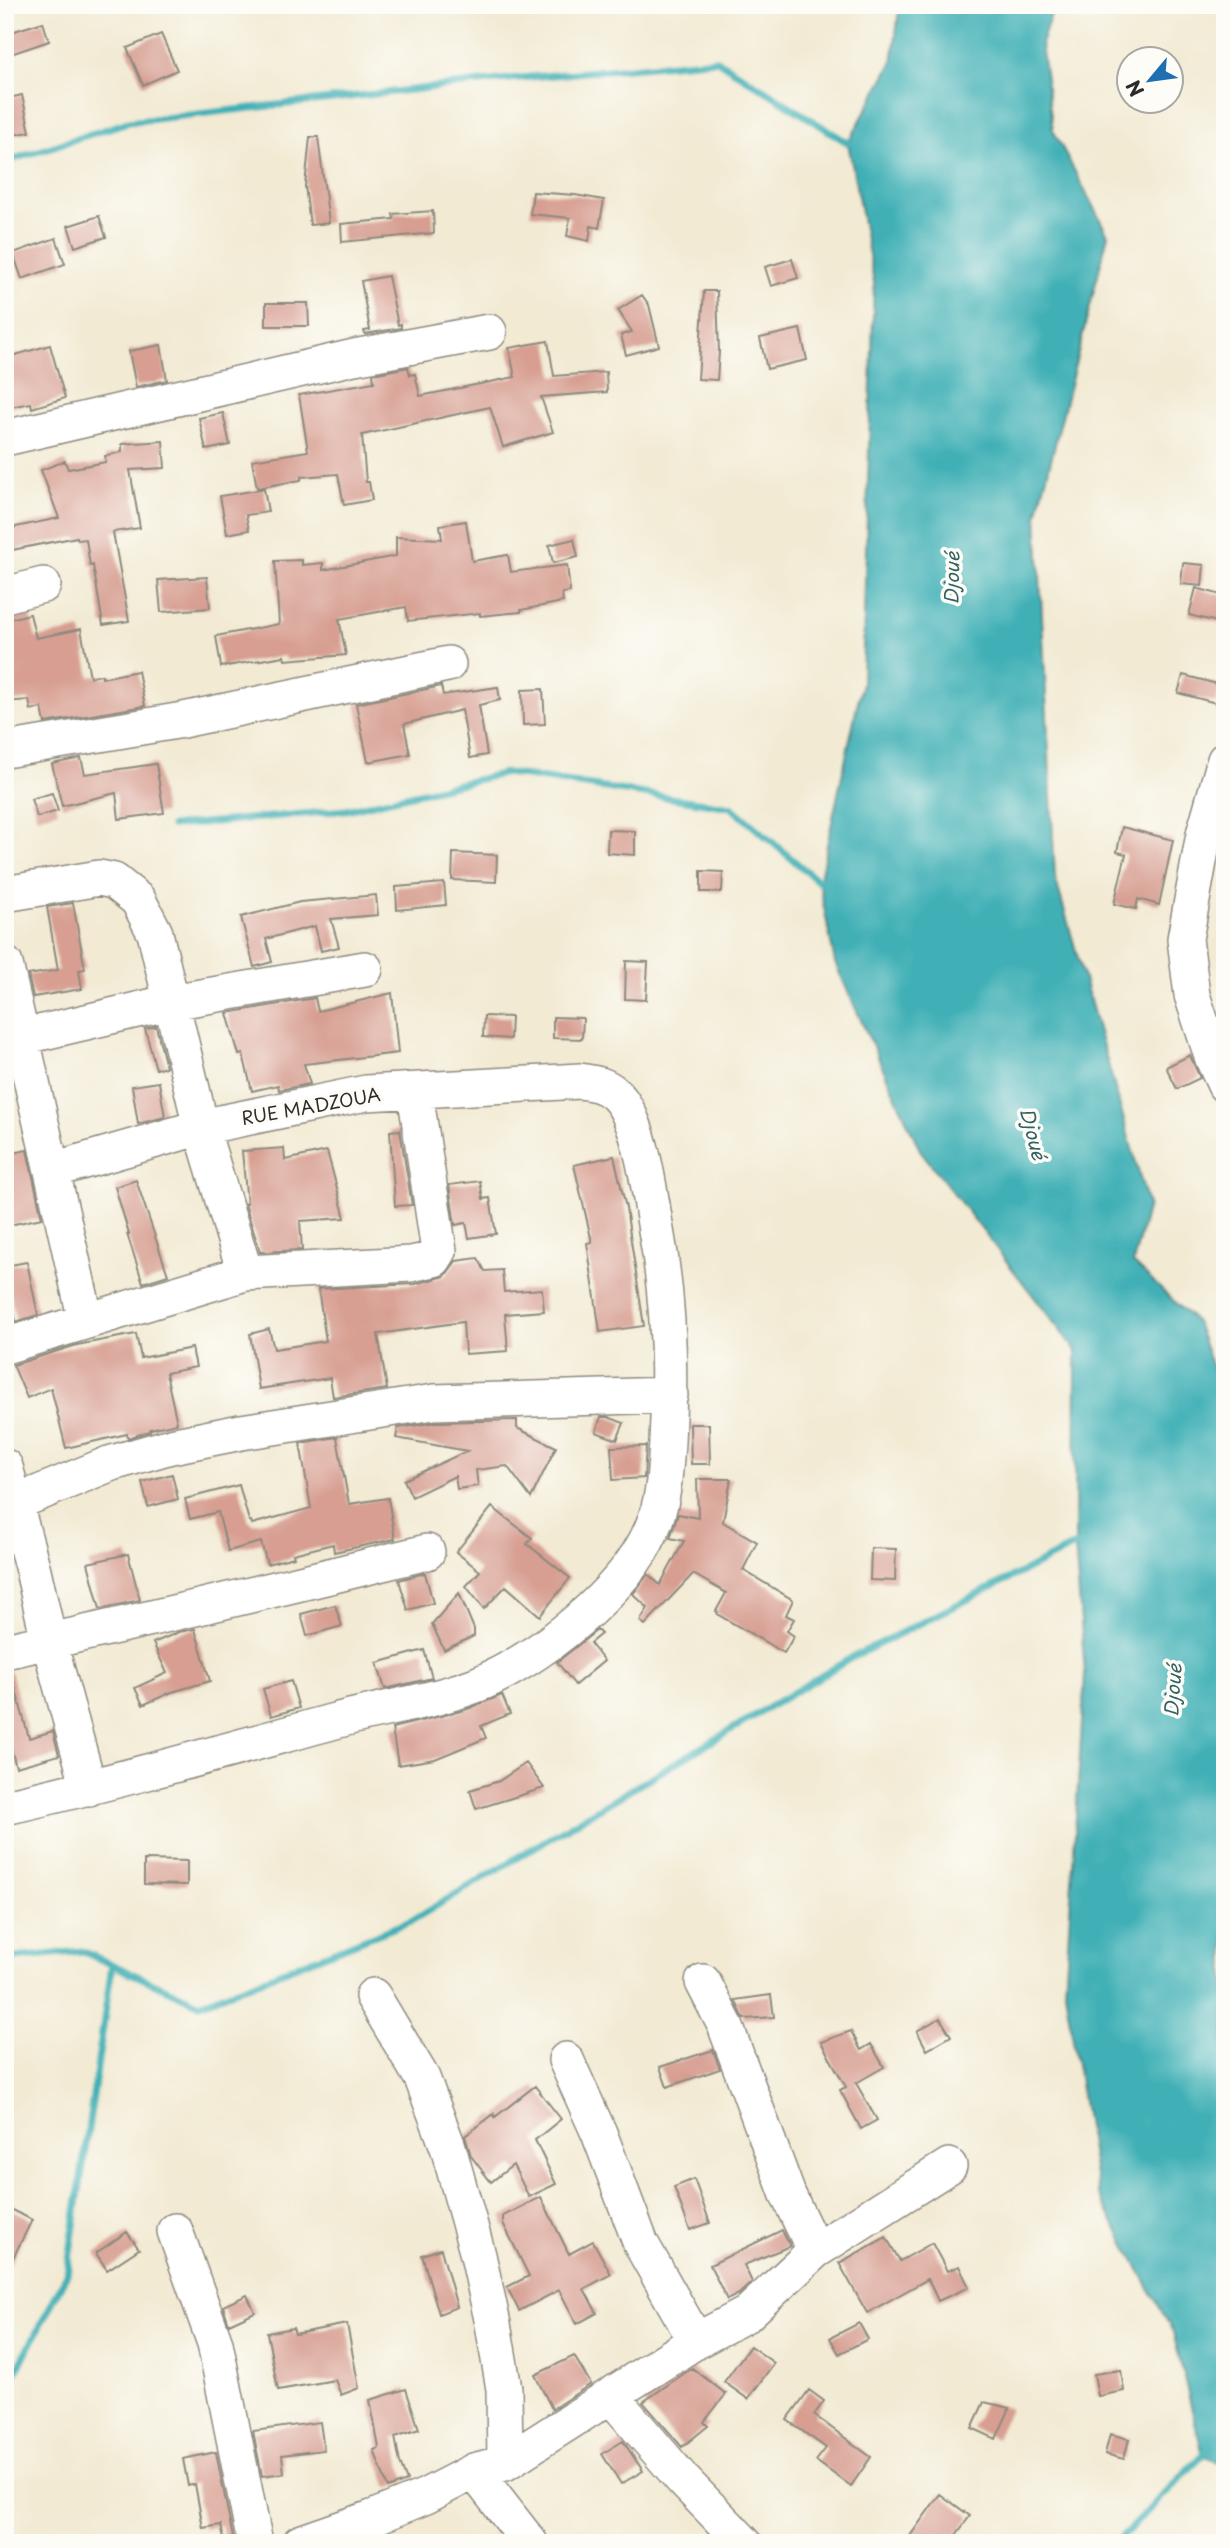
<svg xmlns="http://www.w3.org/2000/svg" width="1230" height="2548" viewBox="0 0 1230 2548" font-family="'Playpen Sans',sans-serif">
	<style>
		.water { fill: #3fb0b6; stroke: #356e70; stroke-width: 2 }
		.lines { fill: none; stroke-linecap: round; stroke-linejoin: round }
		.stream { stroke: #3fb0b6; stroke-width: 7 }
		.building { fill: #d79e91 }
		.minor-casing { stroke: #8e8a7f; stroke-width: 38 }
		.minor { stroke: #fff; stroke-width: 35 }
		.labels { text-anchor: middle; stroke-width: 7; stroke-linejoin: round; paint-order: stroke }
		.street-label { font-size: 18px; fill: #2b2b2b; stroke: #fdfcf7 }
		.water-label { font-size: 19px; font-style: italic; fill: #336063; stroke: #fdfcf7 }
	</style>
	<rect width="100%" height="100%" fill="#fdfcf7"/>
	<filter id="ink" filterUnits="userSpaceOnUse"><feTurbulence type="fractalNoise" baseFrequency=".0143" numOctaves="2"/><feDisplacementMap in="SourceGraphic" scale="14" xChannelSelector="R" yChannelSelector="G"/><feConvolveMatrix kernelMatrix="1 2 1 2 8 2 1 2 1" color-interpolation-filters="sRGB"/></filter>
	<filter id="wash" filterUnits="userSpaceOnUse"><feTurbulence type="fractalNoise" baseFrequency=".00686" numOctaves="4" result="noise"/><feDisplacementMap in="SourceGraphic" scale="28" xChannelSelector="R" yChannelSelector="G"/><feGaussianBlur stdDeviation="1.57" result="paint"/><feColorMatrix in="noise" values="0 0 0 0 0 0 0 0 0 0 0 0 0 0 0 0 0 1.4 0 .05"/><feComposite in="paint" operator="in"/></filter>
	<g filter="url(#wash)">
		<rect width="100%" height="100%" fill="#f2ead3"/>
		<path class="water" d="M900 5H1054L1041 44 1053 130 1108 235 1037 515 1055 877 1148 1205 1133 1263 1196 1322 1218 1384 1225 1391V2466L1203 2455 1173 2332 1098 2194 1065 1991 1085 1674 1075 1545 1076 1351 920 1150 835 963 819 882 862 683 874 282 848 143 892 63Z"/>
		<g class="lines">
			<path class="stream" d="M5 162 128 122 499 80 717 60 848 143
				M172 826 346 810 506 773 731 807 819 882
				M5 1959 82 1951 200 2004 411 1921 853 1657 1084 1541
				M5 2393 67 2274 112 1965
				M1116 2543 1203 2455 1207 2447"/>
		</g>
		<g id="blocks">
			<path class="building" d="M43 22 49 41 11 54 5 34Z
				M161 34 177 70 143 85 127 48Z
				M22 95 30 132 12 135 5 99Z
				M310 137H318L329 223 310 225 305 186Z
				M533 192 575 195 604 200 599 228 591 226 589 241 567 236 570 218 530 214Z
				M433 211 434 233 342 242 341 224 394 219 393 214Z
				M99 216 106 237 75 247 68 226Z
				M56 238 65 264 22 279 13 253Z
				M792 259 798 278 771 286 765 267Z
				M388 276 398 325 401 324V328L365 334 364 331 370 330 361 281Z
				M704 291H717L719 352 717 380 698 379Z
				M642 295 649 305 659 346 626 355 621 335 632 332 618 310Z
				M266 303H308L309 326H266Z
				M800 329 807 360 767 369 760 338Z
				M548 341 554 376 606 372 607 392 541 397 553 432 503 447 490 407 362 435 366 482H369L372 500 344 505 338 474 301 477V480L257 488 252 460 308 451 299 395 374 382 373 374 408 367 410 375 415 374 420 396 515 377 509 348Z
				M50 345 65 398 32 408 31 403 5 408V358Z
				M161 345 167 380 136 387 129 351Z
				M223 413 230 445 206 450 199 418Z
				M163 441 165 468 130 470 140 528 113 532 129 621 103 625 93 565 90 566 86 539 78 540 77 537 12 550 6 529 59 518 41 470 65 461 68 469 106 462 105 456 122 452V444Z
				M264 489 268 512 246 515 249 530 227 534 220 496Z
				M466 521 472 561 508 555 511 572 567 565 570 592 562 593 563 602 521 610V612L480 616V613L408 621 406 607 339 619 346 655 285 660 284 656 221 667 216 636 279 624 275 561 302 560V565L323 563V570L396 556V537L442 539 440 525Z
				M574 539 578 557 553 563 549 545Z
				M1183 563 1204 565 1202 586 1181 584Z
				M207 577 210 608 161 612 158 580Z
				M1196 588 1225 596V624L1189 615Z
				M30 614 36 638 81 629 90 677 102 675V678L138 671 145 706 45 723 42 708 31 710 29 700 5 702V620Z
				M1183 675 1221 685 1216 703 1178 693Z
				M441 686 443 695 498 687 500 700 479 705 487 755 470 758 462 710 404 724 410 754 368 762 356 704Z
				M543 689 545 724 523 725 522 690Z
				M81 758 85 774 156 764 164 813 119 819 116 793 62 806 52 764Z
				M52 793 58 811 37 817 31 799Z
				M1122 827 1173 840 1159 905 1138 899 1136 909 1114 904 1126 854 1117 852Z
				M608 830 635 831V855L607 853Z
				M453 853 497 855 496 882 452 880Z
				M701 871 723 872 722 892H701Z
				M444 883 446 905 397 910 396 887Z
				M376 895 378 915 331 919 339 947 321 951 315 926 266 939 272 962 254 967 241 917 300 902Z
				M73 903 85 969 79 970 82 989 33 997 28 975 58 970 47 907Z
				M626 961 648 962 646 1000 625 999Z
				M392 993 398 1053 304 1064 310 1084 279 1090 278 1085 252 1091 243 1054 239 1055 227 1013 315 998 318 1011Z
				M484 1016 511 1017 510 1039 483 1037Z
				M553 1017 583 1018 582 1039 553 1038Z
				M156 1026 166 1067 156 1069 145 1029Z
				M1190 1055 1200 1078 1177 1089 1166 1067Z
				M159 1082 165 1117 138 1124 132 1086Z
				M400 1130 412 1205 395 1206 390 1131Z
				M284 1148 285 1160 327 1151 345 1218 300 1221 302 1250 260 1252 245 1204H247L242 1151Z
				M27 1150 42 1218 5 1226V1155Z
				M614 1156 626 1208 644 1326 600 1332 587 1243 592 1242 574 1165Z
				M136 1180 168 1275 143 1283 127 1234H129L115 1187Z
				M480 1181 483 1199 490 1198 496 1234 469 1238 466 1223 455 1225 449 1185Z
				M478 1258 485 1271 502 1270 504 1292 542 1289 544 1311 505 1314 508 1351 465 1354 463 1322 378 1334 387 1389 333 1397 330 1378 259 1389 250 1334 269 1329 274 1349 326 1341 318 1289 415 1284 445 1276 456 1261Z
				M27 1262 38 1315 16 1322 5 1266Z
				M136 1334 141 1358 192 1348 196 1367 166 1373 177 1423 150 1429V1431L128 1438 127 1434 66 1448 51 1388 27 1398 13 1365 77 1345Z
				M601 1417H608L624 1423 617 1440 596 1432Z
				M517 1420V1428L556 1447 531 1498 507 1466 476 1470 478 1486 457 1489 455 1476 412 1497 404 1480 467 1451 396 1438 398 1428 436 1422Z
				M690 1424H709L710 1464H691Z
				M337 1437 349 1504 388 1498 395 1539 334 1552 333 1544 293 1554 294 1557 267 1564 261 1542 228 1551 218 1512 190 1519 185 1499 239 1485 249 1521H251L252 1524 311 1508 300 1443Z
				M646 1446 644 1478 613 1480 611 1447Z
				M172 1474 178 1499 148 1507 142 1482Z
				M697 1479H731L723 1522 757 1542 743 1570 793 1600 786 1615 794 1619 787 1631 794 1636 784 1653 717 1614 718 1612 716 1611 726 1593 693 1574 645 1625 640 1621 648 1608 633 1594 648 1574 660 1585 684 1541 670 1538 678 1514 698 1518Z
				M492 1507 532 1538 527 1544 570 1578 540 1616 506 1586 484 1609 466 1586 480 1571 456 1552Z
				M871 1548 896 1549 895 1581 870 1580Z
				M128 1554 140 1600 100 1609 88 1563Z
				M425 1573 433 1603 408 1610 399 1580Z
				M459 1593 474 1629V1636L444 1650 432 1624Z
				M335 1605 342 1626 307 1636 301 1614Z
				M195 1629 210 1681 172 1692 143 1705 135 1688 167 1673 153 1643 179 1632Z
				M597 1630 601 1634 590 1643 604 1661 575 1685 557 1662Z
				M424 1650 432 1678 385 1689 377 1663Z
				M11 1672 29 1738 53 1731 59 1755 16 1767 5 1726V1673Z
				M291 1681 299 1708 271 1716 263 1689Z
				M502 1695 510 1714 481 1726 486 1738 435 1759 398 1765 392 1728 465 1710Z
				M526 1763 544 1788 476 1809 470 1790 499 1781Z
				M144 1860 187 1861V1885L144 1884Z
				M771 1995 774 2017 744 2019 735 2000Z
				M940 2018 951 2036 927 2050 917 2031Z
				M851 2031 861 2050 871 2044 884 2067 856 2083 877 2120 861 2129 840 2090 846 2087 821 2042Z
				M713 2050 720 2069 667 2087 660 2067Z
				M535 2086 561 2119 535 2140 556 2184 529 2197 513 2165 491 2182 471 2156 465 2136 494 2114 495 2117Z
				M694 2179 710 2223 690 2230 674 2187Z
				M541 2197 569 2254 593 2241 611 2274 584 2289 597 2313 577 2324 559 2290 519 2311 507 2287 529 2276 503 2223V2216Z
				M5 2206 32 2220 5 2274Z
				M782 2230 790 2246 744 2265 752 2282 739 2294 727 2300 710 2265Z
				M127 2232 139 2249 107 2270 96 2253Z
				M886 2237 900 2261 932 2243 947 2271 959 2266 969 2287 938 2301 928 2279 867 2313 839 2263Z
				M441 2249 457 2307 439 2314 422 2255Z
				M247 2295 255 2312 229 2324 223 2306Z
				M859 2323 868 2339 839 2354 830 2338Z
				M347 2324 359 2388 341 2395 335 2380 278 2390 267 2333 293 2328 295 2334Z
				M750 2346 774 2363 748 2399 724 2382Z
				M574 2356 591 2384 552 2409 535 2375Z
				M692 2368 726 2394 704 2422 708 2426 682 2447 643 2402Z
				M1121 2370 1124 2391 1098 2396 1094 2374Z
				M406 2389 419 2429 395 2437 400 2463 407 2481 388 2488 374 2450 379 2448 370 2400Z
				M809 2390 824 2401 814 2415 871 2457 851 2486 816 2461 826 2448 787 2420Z
				M984 2402 1010 2408 996 2439 972 2428Z
				M320 2422 324 2450 282 2455 284 2473 262 2476 253 2431Z
				M1110 2434 1129 2439 1124 2459 1105 2454Z
				M623 2441 643 2471 621 2484 602 2454Z
				M216 2452 233 2538 224 2540 221 2525 203 2528 195 2484 188 2486 183 2459Z
				M940 2494 970 2516 950 2543H905Z"/>
		</g>
	</g>
	<g filter="url(#ink)">
		<use href="#blocks" fill-opacity="0" stroke="#8e8a7f" stroke-width="2"/>
		<g class="lines">
			<g class="minor-casing">
				<path id="minor" d="M5 438 354 357 489 332
					M5 595 43 585
					M5 750 183 720 448 664
					M1225 760 1204 834 1185 939 1192 995 1213 1059 1225 1085
					M5 894 99 878 114 881 138 900 155 933 201 1127 245 1273
					M5 964 86 1321
					M5 1041 171 1002 365 969
					M5 1346 245 1273 411 1264 434 1259 439 1251 415 1092
					M5 1467 33 1570 49 1641 89 1788
					M5 1507 109 1464 171 1446 241 1432 434 1402 670 1395
					M5 1651C146 1620 287 1587 427 1552
					M5 1807C116 1782 225 1751 335 1721 381 1708 431 1702 476 1685 536 1662 625 1591 651 1531 664 1502 665 1473 667 1442 671 1371 669 1300 656 1230 650 1195 641 1116 614 1093 604 1084 593 1083 580 1081L366 1093 201 1127 53 1170
					M703 1982 725 2025 788 2195 815 2251
					M373 1996 422 2078 448 2147 478 2255 493 2324 504 2389 505 2463
					M566 2060 599 2133 641 2244 696 2341
					M175 2231 215 2343 255 2543
					M611 2396 683 2480 744 2543
					M474 2471 530 2543
					M300 2543 372 2518 426 2496 474 2471 505 2463 696 2341 747 2314 815 2251 949 2166"/>
			</g>
			<use href="#minor" class="minor"/>
		</g>
	</g>
	<g class="labels">
		<g class="street-label">
			<text transform="translate(311 1107) rotate(-10)" y="6">RUE MADZOUA</text>
		</g>
		<g class="water-label">
			<text transform="translate(952 578) rotate(-89)" y="7">Djoué</text>
			<text transform="translate(1033 1134) rotate(75)" y="7">Djoué</text>
			<text transform="translate(1173 1690) rotate(-86)" y="7">Djoué</text>
		</g>
	</g>
	<rect width="1230" height="2548" fill="none" stroke="#fdfcf7" stroke-width="28"/>
	<g transform="translate(1150 80) rotate(241)"><circle r="33" fill="#fdfcf7" stroke="#a9a8a5" stroke-width="2"/>
	<path d="M0-5L12 26L0 18L-12 26Z" fill="#1f6fb2"/>
	<text y="-10" font-size="19" font-weight="bold" text-anchor="middle" fill="#2b2b2b">N</text>
	</g>
</svg>
